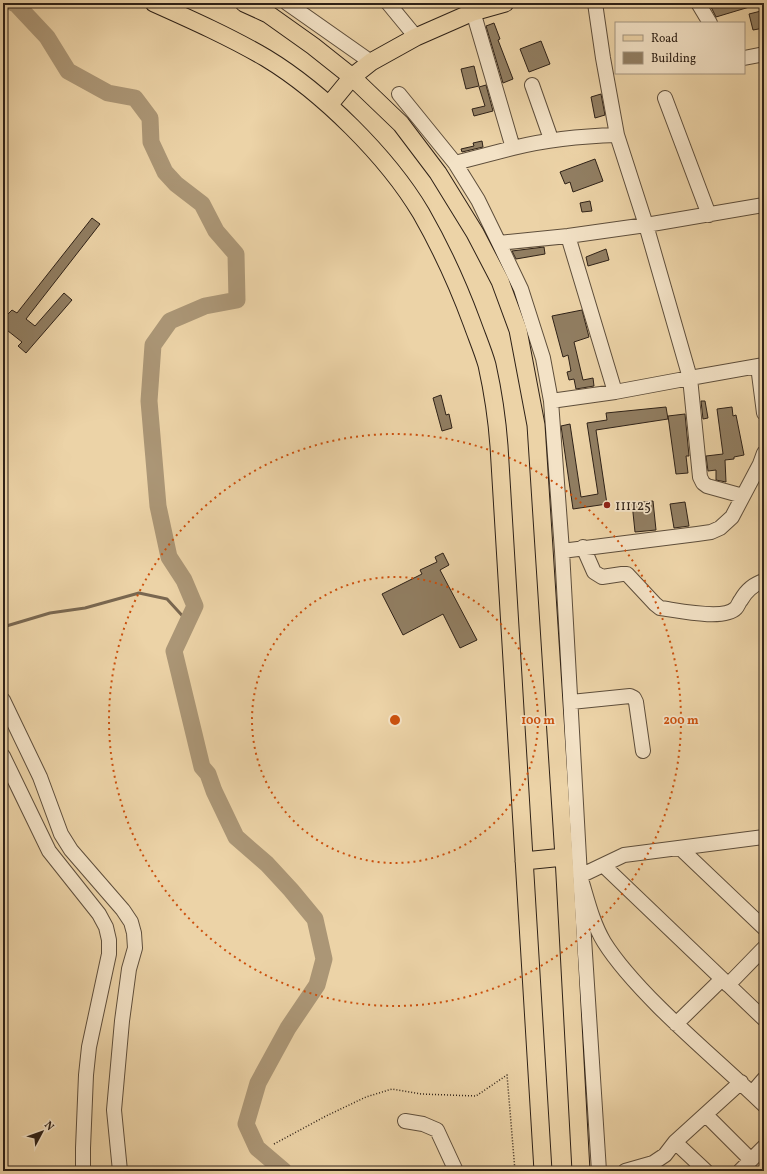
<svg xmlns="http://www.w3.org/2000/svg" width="767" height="1174" viewBox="0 0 767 1174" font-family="Vollkorn,serif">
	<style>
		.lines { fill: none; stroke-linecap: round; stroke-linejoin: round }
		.stream { stroke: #796750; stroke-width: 3 }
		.river { stroke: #ab9676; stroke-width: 17 }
		.building { fill: #917e62; stroke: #2e2117 }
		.minor-casing { stroke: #5e4e3b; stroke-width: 16 }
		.major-casing { stroke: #2e2117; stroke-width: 19 }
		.path { stroke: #2e2117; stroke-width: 1.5; stroke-dasharray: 1 2; stroke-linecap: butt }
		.minor { stroke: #f3e2c6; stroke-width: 14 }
		.major { stroke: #ecd3a7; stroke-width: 17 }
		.ring { fill: none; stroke: #cc510e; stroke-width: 2; stroke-dasharray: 2 4 }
		.poi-dot { fill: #8f2418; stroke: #f3e2c6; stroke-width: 1.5 }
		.labels { text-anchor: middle; stroke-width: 3.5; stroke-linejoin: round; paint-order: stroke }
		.poi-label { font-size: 14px; fill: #2e2117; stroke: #f3e2c6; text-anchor: start }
		.centre { fill: #cc510e; stroke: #f3e2c6; stroke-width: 2 }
		.ring-label { font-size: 12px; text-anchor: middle; font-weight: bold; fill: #cc510e; stroke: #f3e2c6; stroke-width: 3.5; stroke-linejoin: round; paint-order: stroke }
	</style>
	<rect width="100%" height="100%" fill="#ecd3a7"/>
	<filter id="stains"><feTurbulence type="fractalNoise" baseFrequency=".005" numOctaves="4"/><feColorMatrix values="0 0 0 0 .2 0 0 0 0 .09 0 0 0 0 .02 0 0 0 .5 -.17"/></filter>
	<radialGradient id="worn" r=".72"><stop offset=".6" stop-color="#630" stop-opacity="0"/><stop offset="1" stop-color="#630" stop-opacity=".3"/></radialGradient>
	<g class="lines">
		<path class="stream" d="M3 627 50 613 85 608 139 593 167 599 188 622"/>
		<path class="river" d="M13 3 16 4 47 37 68 71 108 93 135 98 150 118 151 142 165 172 176 184 202 204 216 231 236 254 237 300 205 306 170 321 153 345 149 401 158 506 169 557 184 580 195 606 174 651 202 767 208 774 214 791 236 837 267 864 291 890 315 919 324 959 317 985 288 1028 258 1083 246 1124 257 1148 284 1171"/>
	</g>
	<path class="building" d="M709 3H755L756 5 716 17Z
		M761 11 764 28 753 30 749 14Z
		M494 23 500 39 498 40 513 79 503 83 486 26Z
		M541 41 550 64 529 72 520 49Z
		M474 66 479 86 466 89 461 69Z
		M486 85 493 111 474 116 472 109 485 106 479 87Z
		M601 94 605 115 595 118 591 97Z
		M482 141 483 147 462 152 461 149 474 146 473 143Z
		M595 159 603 181 573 192 570 182 565 184 560 172Z
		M590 201 592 211 582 212 580 203Z
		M92 218 100 224 26 319 35 326 64 293 72 300 26 353 18 346 22 342 3 327V312L7 315 12 310 17 313Z
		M544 247 545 254 516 259 512 251Z
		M606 249 609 260 588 266 586 257Z
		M582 310 589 337 574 342 583 380 593 378 594 386 576 389 574 379 569 380 567 372 571 371 568 355 563 357 552 316Z
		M441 395 446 415 449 414 452 428 442 431 433 398Z
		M701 401H705L708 418 703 419Z
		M666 407 668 419 596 430 607 504 573 509 561 426 570 424 581 497 598 494 587 423 607 420 606 413Z
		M732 407 733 416 736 415 744 455 734 457V459L725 460 726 482 716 480V470L708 471 706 456 723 454 717 409Z
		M685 414 689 456H686L688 473 676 474 668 416Z
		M653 501 656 530 635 532 632 503Z
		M685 502 689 526 674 528 670 504Z
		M443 553 449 565 440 570 477 640 460 648 443 614 403 635 382 594 422 574 420 570 437 562 435 557Z"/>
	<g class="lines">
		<g class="minor-casing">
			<path id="minor" d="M287 3 371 62
				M388 3 416 37
				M698 3 710 23
				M744 58 764 54
				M532 85 551 139
				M399 94 455 163 478 200 499 243 521 289 543 358 551 401 562 551 580 876 599 1171
				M665 98 709 215
				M513 148C549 139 580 136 617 135L603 58 595 3
				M455 163 513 148 472 8
				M568 236 615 392
				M499 243 568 236 646 225 764 205
				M758 366 764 413
				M551 401 615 392 690 378 646 225 617 135
				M743 496 707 486 703 483 700 477 690 378 764 365
				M583 547 594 572 602 577 622 574H627L655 604 660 608C676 610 724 621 736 608 738 606 739 602 741 600 746 591 754 584 764 581
				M562 551 697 534 711 532 720 528 732 517 760 464 764 453
				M3 700 40 777 61 834 71 850 123 910 131 922 134 933 135 948 129 969 122 1021 114 1110 120 1171
				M571 702 630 696 634 698 636 702 643 751
				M3 756 49 851 99 914 106 927 109 940V954L89 1047 86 1075 83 1148V1171
				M680 848 764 928
				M603 865 624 855 764 837
				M728 985 764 948
				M764 1019 603 865 580 876C587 898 592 922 604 942 619 966 639 987 659 1007 693 1041 730 1072 764 1105
				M676 1024 722 979
				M752 1093 764 1079
				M706 1115 751 1160
				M405 1121 423 1124 437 1130 456 1171
				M675 1142 706 1171
				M625 1171 653 1163 665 1155 675 1142 741 1082
				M740 1171 764 1147"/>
		</g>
		<g class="major-casing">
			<path id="major" d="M154 3C192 20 230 37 266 58 322 92 387 156 421 213 441 248 458 285 472 323 477 337 483 351 487 365 493 392 497 419 499 446L543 1171
				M244 3 268 14 313 46 352 77 401 124 438 173 475 233 500 281 518 330 536 425 564 857 581 1171
				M329 105 352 77 371 62 416 37 473 12 505 3
				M524 861 564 857"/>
		</g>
		<path class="path" d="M274 1144 326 1116 366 1097 392 1089 421 1094 476 1096 507 1075 515 1171"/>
		<use href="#minor" class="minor"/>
		<use href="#major" class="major"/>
	</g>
	<g class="ring">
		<circle cx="395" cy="720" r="143"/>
		<circle cx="395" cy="720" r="286"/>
	</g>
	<circle class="poi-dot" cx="607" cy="505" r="4"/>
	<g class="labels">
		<g class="poi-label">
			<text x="615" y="510">111125</text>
		</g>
	</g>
	<circle cx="395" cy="720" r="6" class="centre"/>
	<g class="ring-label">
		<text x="538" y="724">100 m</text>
		<text x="681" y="724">200 m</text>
	</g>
	<rect width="767" height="1174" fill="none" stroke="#ecd3a7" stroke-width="16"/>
	<rect x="4" y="4" width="759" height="1166" fill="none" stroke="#2e2117" stroke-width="2"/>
	<rect x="8" y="8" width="751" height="1158" fill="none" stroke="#2e2117"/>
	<rect x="615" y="22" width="130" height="52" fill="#f3e2c6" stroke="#a49580"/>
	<rect x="623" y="35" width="20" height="6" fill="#ecd3a7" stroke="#a49580"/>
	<text x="651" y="42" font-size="12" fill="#2e2117">Road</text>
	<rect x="623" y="52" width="20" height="12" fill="#917e62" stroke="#a49580"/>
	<text x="651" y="62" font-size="12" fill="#2e2117">Building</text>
	<g transform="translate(42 1132) rotate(49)" stroke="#f3e2c6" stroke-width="3" paint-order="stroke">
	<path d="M0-3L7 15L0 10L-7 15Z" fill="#2e2117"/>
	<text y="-6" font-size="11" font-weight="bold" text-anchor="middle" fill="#2e2117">N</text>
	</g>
	<rect width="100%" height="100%" filter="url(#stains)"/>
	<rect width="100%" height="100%" fill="url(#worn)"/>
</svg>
